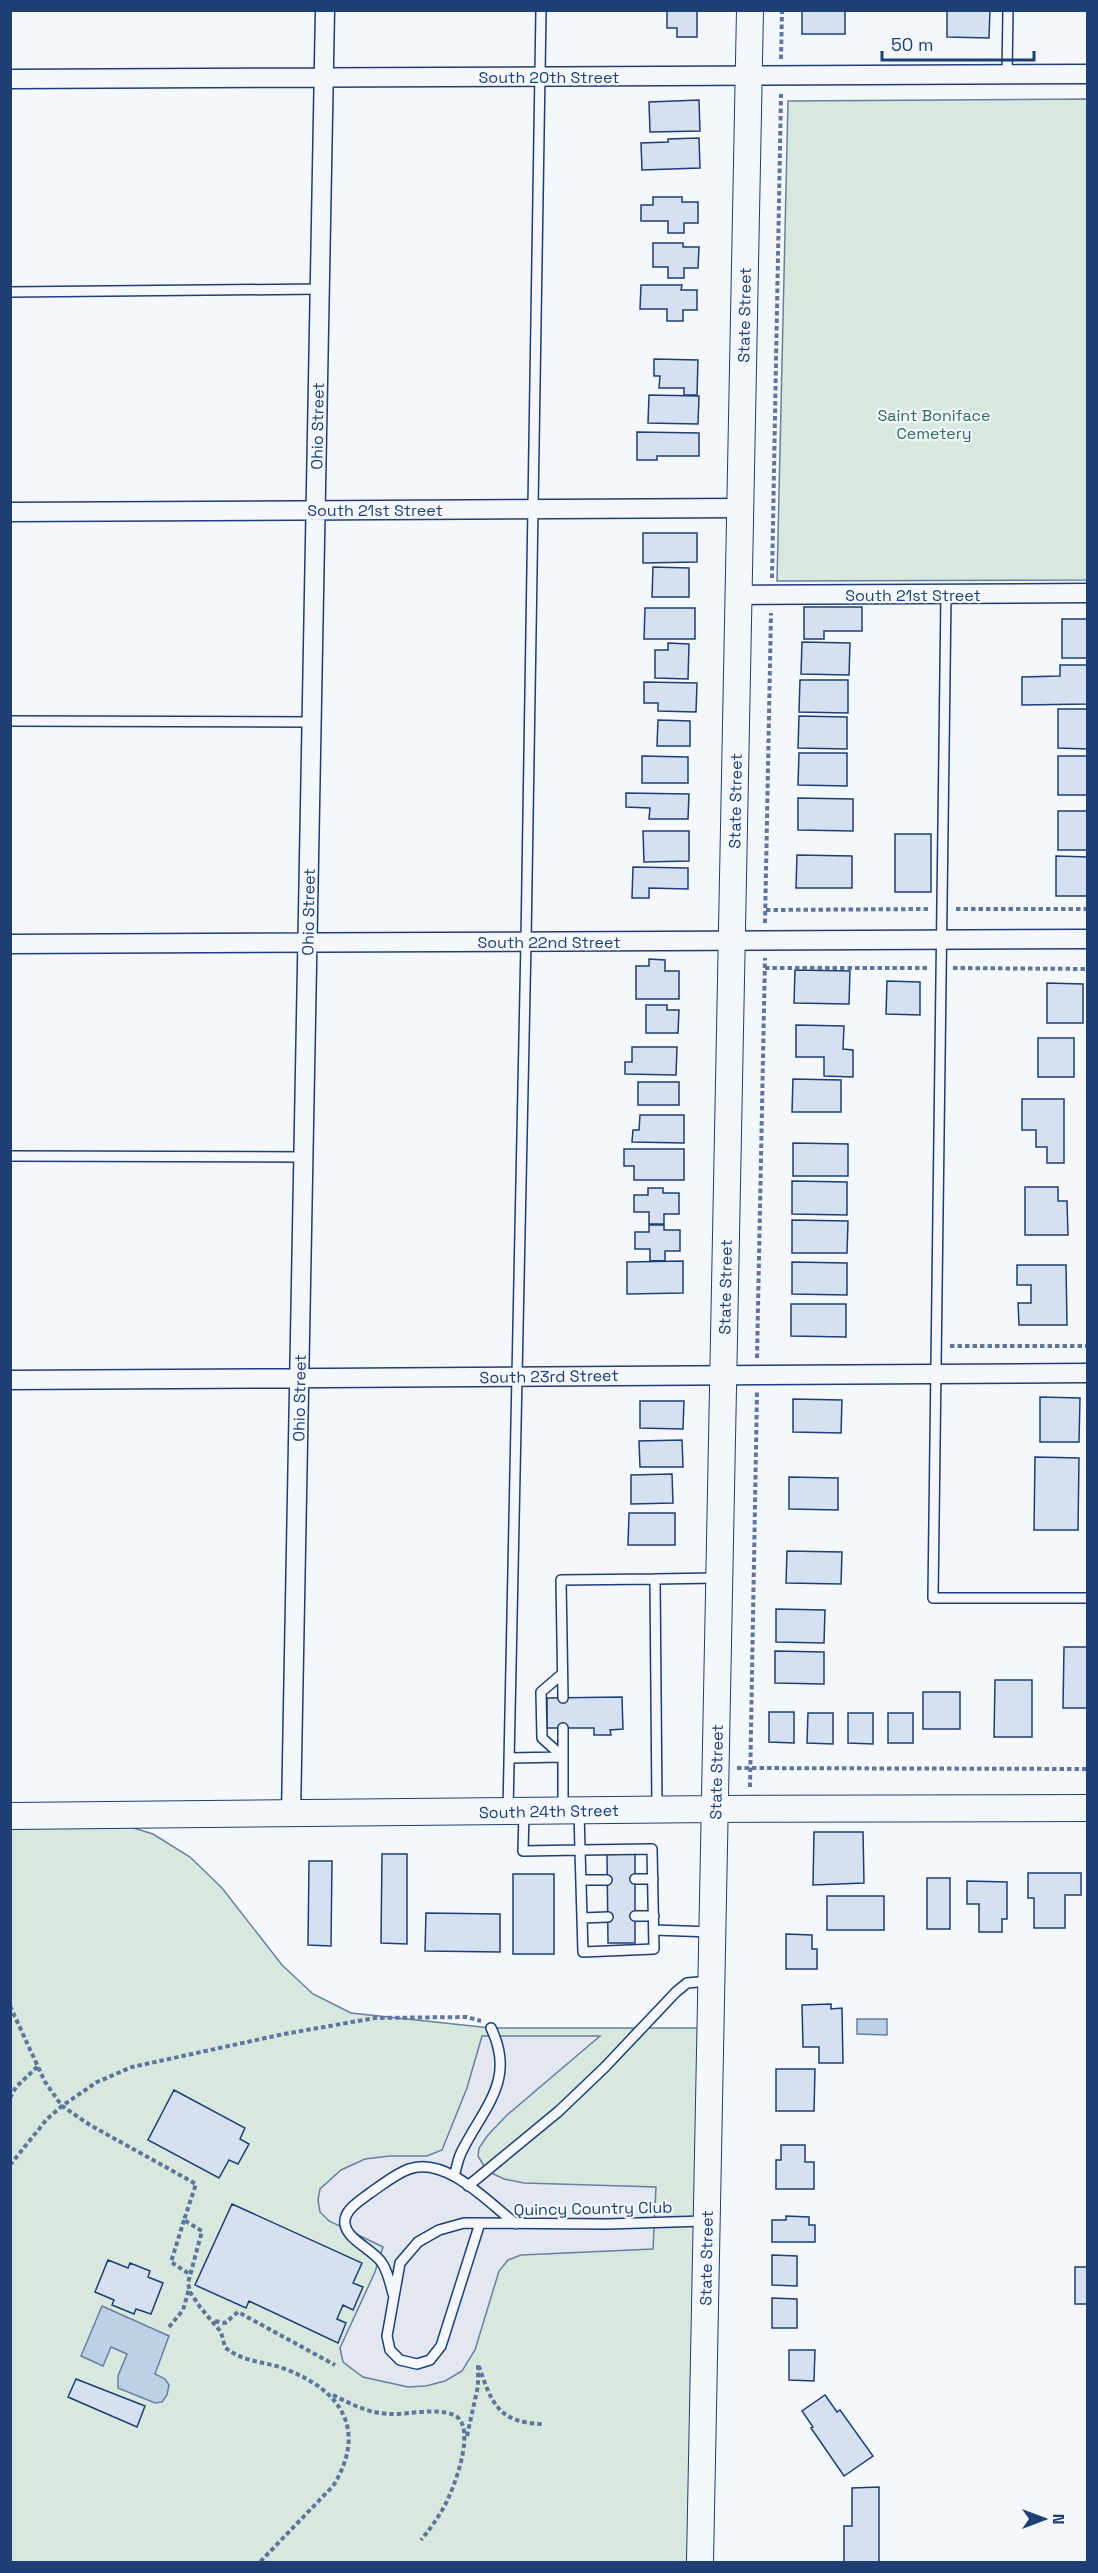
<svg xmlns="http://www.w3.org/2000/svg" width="1098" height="2573" viewBox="0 0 1098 2573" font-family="'Space Grotesk',sans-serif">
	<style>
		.green { fill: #d7e8df; stroke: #687fa3; stroke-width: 1.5 }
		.parking { fill: #e3e8f0; stroke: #687fa3; stroke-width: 1.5 }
		.water { fill: #bed0e5; stroke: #687fa3; stroke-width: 1.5 }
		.building { fill: #d5e0f0; stroke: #1d3f73; stroke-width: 1.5 }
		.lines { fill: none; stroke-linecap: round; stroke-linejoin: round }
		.lane-casing { stroke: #1d3f73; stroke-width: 12 }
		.street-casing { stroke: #1d3f73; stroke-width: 21 }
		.secondary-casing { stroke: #1d3f73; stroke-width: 28 }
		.path { stroke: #5e769c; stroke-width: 4; stroke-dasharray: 4.5 3; stroke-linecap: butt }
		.lane { stroke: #f4f7fb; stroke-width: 9 }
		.street { stroke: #f4f7fb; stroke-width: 18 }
		.secondary { stroke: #f4f7fb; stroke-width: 26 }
		.labels { text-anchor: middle; stroke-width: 4.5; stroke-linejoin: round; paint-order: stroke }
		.street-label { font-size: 16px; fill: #1d3f73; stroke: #f4f7fb }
		.park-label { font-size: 16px; fill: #2c6c60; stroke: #f4f7fb }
	</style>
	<rect width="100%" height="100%" fill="#f4f7fb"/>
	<path class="green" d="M1087 99V580L777 581 788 101Z
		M10 1816H95L153 1834 190 1857 222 1888 282 1965 313 1994 351 2013 491 2028H711L700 2562H11Z"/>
	<path class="parking" d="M482 2036H600L507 2115 488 2135 479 2148 478 2156 487 2171 504 2179 524 2183 656 2187 653 2249 521 2255 508 2260 499 2271 475 2350 462 2371 445 2381 426 2386 408 2387 363 2377 343 2362 340 2348 375 2272 383 2247 329 2221 320 2212 318 2200 320 2189 341 2170 365 2159 390 2156H427L442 2150 467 2088Z"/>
	<path class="water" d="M857 2019H887V2035L857 2034Z
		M102 2306 169 2336 155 2374 165 2379 169 2385 167 2395 162 2402 155 2403 118 2388V2376L127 2354 111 2347 103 2366 81 2356Z"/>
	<path class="building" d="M667 10H697V37H677V28H667Z
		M802 10H845V34H802Z
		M947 10H990L989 38 947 37Z
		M699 100 700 131 650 132 649 102Z
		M699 138 700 168 642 170 641 143 668 142V139Z
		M653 197H682V202H698V223H684V233H668V221H641V205H653Z
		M653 243H683V247H699L698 268H684V278H668V267H653Z
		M641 285H682L681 290H697V310H683V321H667V309H640Z
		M654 359 698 360 697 395H684V388H659L660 376H654Z
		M649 395 699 396 698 424 648 423Z
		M637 432 699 433V456H657V460H637Z
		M643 533H697V562L643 563Z
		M653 567 689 568V597H652Z
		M804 607H862V631H824V639H804Z
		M645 608H695V639H644Z
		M1062 619H1088V658H1062Z
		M802 642 850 643 849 675 801 674Z
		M668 643 689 644 688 679 655 678V650H668Z
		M1060 665H1088V704L1022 705V677L1060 676Z
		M800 680H848V713L799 712Z
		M644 682 697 683 696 712 658 711V703H644Z
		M1058 709H1088V749L1058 748Z
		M799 716 847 717V749L798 748Z
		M658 720 690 721V746H657Z
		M799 753H847V786L798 785Z
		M642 756 688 757V783H642Z
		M1058 756H1088V795H1058Z
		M626 793 689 794 688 819H649L650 808 626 807Z
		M798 798 853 799V831L798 830Z
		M1058 811H1088V850H1058Z
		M643 831H689V861L644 862Z
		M895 834H931V892H895Z
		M797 855 852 856V888H796Z
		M1056 856 1088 857V896H1056Z
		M633 867 688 868V889L649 888V898H632Z
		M649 959 665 960V971H679V999H636V966H649Z
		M795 970 850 971 849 1004 794 1003Z
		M887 981 920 982V1015L886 1014Z
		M1047 983 1083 984V1023H1047Z
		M646 1005H667V1010H679L678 1033H646Z
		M796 1025 844 1026 843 1049 853 1050V1077L824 1076V1057H796Z
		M1038 1038H1074V1077H1038Z
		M632 1047H677L676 1075 625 1074V1062H632Z
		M793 1079 841 1080V1112H792Z
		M638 1082H679V1105H638Z
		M1022 1099H1064V1163H1047V1147H1036V1130H1022Z
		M640 1115H684V1143L632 1142 633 1130H639Z
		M793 1143 848 1144V1176H793Z
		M624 1149H684V1180H634V1166H624Z
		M792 1181 847 1182V1215L792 1214Z
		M1025 1187H1058V1201H1067L1068 1235H1025Z
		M648 1188H663V1193H679V1214H664V1224H649V1212H634V1195H648Z
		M792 1220 848 1221 847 1253H792Z
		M649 1225H664V1230H680V1251H665V1261H650V1249H635V1232H649Z
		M683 1261V1293L627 1294V1262Z
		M792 1262 847 1263V1295L792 1294Z
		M1017 1265H1066L1067 1325H1019L1018 1303H1031V1285H1017Z
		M791 1304H846V1337L791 1336Z
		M1040 1397 1080 1398 1079 1442H1040Z
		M793 1399 842 1400 841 1433 793 1432Z
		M640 1401H684L683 1429 640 1428Z
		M682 1440 683 1467H640L639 1441Z
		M1035 1457 1079 1458 1078 1530H1034Z
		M672 1474 673 1503 631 1504V1475Z
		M789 1477 838 1478V1510L789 1509Z
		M629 1513H675V1545H628Z
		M787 1551 842 1552 841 1584 786 1583Z
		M776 1609 825 1610 824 1643 776 1642Z
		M1064 1647H1088V1708H1063Z
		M775 1651 824 1652V1684L775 1683Z
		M995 1680H1032V1737H994Z
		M923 1692H960V1729H923Z
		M622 1697 623 1729 610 1730 611 1735H594V1728H547V1698Z
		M769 1712H794V1743L769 1742Z
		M808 1713H833V1744L807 1743Z
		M848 1713H873V1744L848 1743Z
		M888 1713H913V1743H888Z
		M814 1832H863L864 1883 813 1885Z
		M382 1854H407V1944L381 1943Z
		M607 1854H635V1943H608Z
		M309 1861H332L331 1946 308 1945Z
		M1028 1873H1081V1895H1065V1928H1034V1898H1028Z
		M513 1874H554V1954H513Z
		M927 1878H950V1929H927Z
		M967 1881 1007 1882V1919H1002V1932H979V1904H967Z
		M827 1896H884V1930H827Z
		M426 1913 500 1914V1952L425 1951Z
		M786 1934 812 1935V1949H817V1969H786Z
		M831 2004V2009L842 2008 843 2063H819V2047H803L802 2005Z
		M776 2069H815L814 2111H776Z
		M174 2090 245 2128 240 2139 249 2144 238 2164 229 2160 219 2178 148 2140Z
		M781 2145H805V2162H814V2189H776V2160H781Z
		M232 2204 362 2263 353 2283 363 2287 353 2310 343 2305 337 2319 346 2323 338 2343 249 2301 246 2308 195 2285Z
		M786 2216 809 2217V2225H815V2242H772V2220H786Z
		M772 2255 797 2256V2286L772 2285Z
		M108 2260 128 2268 130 2263 150 2271 148 2277 163 2283 151 2314 136 2309 134 2314 112 2305 114 2300 95 2292Z
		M1075 2267H1088V2304H1075Z
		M772 2298 797 2299V2328H772Z
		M789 2350H815L814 2381 789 2380Z
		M76 2379 145 2406 137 2427 68 2397Z
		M825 2395 837 2412 840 2410 873 2456 844 2476 811 2428 813 2427 802 2411Z
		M879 2487V2562H844V2526H852V2488Z"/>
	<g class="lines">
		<g class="lane-casing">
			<path id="lane" d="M1007 75 1008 10
				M10 292 320 289
				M946 595 933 1598H1088
				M10 721 312 722
				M10 1156 303 1157
				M562 1674 541 1692 542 1738 563 1757
				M563 1698 561 1580 655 1579
				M563 1728V1808
				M509 1758 563 1757
				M657 1807 655 1579 717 1578
				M508 1811 526 942 541 10
				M524 1813 523 1851 580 1850 579 1811
				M652 1849 654 1949 583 1952 580 1850Z
				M635 1879H653
				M581 1880H607
				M635 1916H654
				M582 1918 608 1917
				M654 1930 712 1932
				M454 2176C457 2167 458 2157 463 2149 485 2106 516 2079 491 2028
				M468 2186 559 2111 605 2067 676 1992 687 1983 709 1981
				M480 2223 441 2346 430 2360 417 2364 400 2360 390 2350 387 2336 400 2263 418 2242 439 2230 464 2223 607 2224 704 2221
				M393 2294C390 2283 388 2272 382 2263 374 2250 347 2240 345 2224 343 2210 361 2200 370 2193 382 2185 395 2174 409 2169 446 2156 488 2202 516 2224"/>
		</g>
		<g class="street-casing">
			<path id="street" d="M10 79 1088 74
				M10 512 740 508
				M738 595 1088 593
				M10 944 1088 939
				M10 1380 1088 1373
				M291 1814 325 10"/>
		</g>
		<g class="secondary-casing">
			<path id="secondary" d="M10 1816 715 1809 1088 1808
				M700 2562 750 10"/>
		</g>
		<path class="path" d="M781 59 782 10
			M772 578 781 94
			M956 909H1088
			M766 910 928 909
			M765 923 771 613
			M765 968H928
			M953 968 1088 969
			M950 1346H1088
			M757 1358 765 958
			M737 1768 1088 1769
			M750 1787 757 1392
			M10 2006 45 2082 62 2106 90 2125 196 2184 184 2220 202 2231 188 2283 190 2292 200 2307 221 2332 225 2347C241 2362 264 2361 285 2369 341 2390 368 2430 333 2486L260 2562
			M10 2098 16 2087 38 2066
			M10 2165 47 2119 62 2106 97 2082 132 2067 284 2034 375 2018 467 2017 481 2021
			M184 2220 171 2262 188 2273
			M215 2321 225 2323 238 2312 335 2365
			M169 2327 183 2310 189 2289
			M333 2395C351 2404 368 2413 389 2414 409 2415 435 2407 454 2415 478 2426 454 2488 445 2505 438 2518 430 2529 421 2540
			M467 2436 478 2386V2364C492 2404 498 2423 544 2424"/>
		<use href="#lane" class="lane"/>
		<use href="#street" class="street"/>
		<use href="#secondary" class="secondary"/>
	</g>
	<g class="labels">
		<g class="street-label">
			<text x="549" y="83">South 20th Street</text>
			<text transform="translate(744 315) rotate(-89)" y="6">State Street</text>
			<text transform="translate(317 426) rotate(-89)" y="6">Ohio Street</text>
			<text x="375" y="516">South 21st Street</text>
			<text x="913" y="601">South 21st Street</text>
			<text transform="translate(735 801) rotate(-89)" y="6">State Street</text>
			<text transform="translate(308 912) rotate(-89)" y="6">Ohio Street</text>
			<text x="549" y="948">South 22nd Street</text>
			<text transform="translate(725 1287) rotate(-89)" y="6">State Street</text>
			<text transform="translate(549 1376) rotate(-1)" y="6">South 23rd Street</text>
			<text transform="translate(299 1398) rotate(-89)" y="6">Ohio Street</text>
			<text transform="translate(716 1772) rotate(-89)" y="6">State Street</text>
			<text transform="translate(549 1811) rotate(-1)" y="6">South 24th Street</text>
			<text transform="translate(593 2208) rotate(-1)" y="6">Quincy Country Club</text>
			<text transform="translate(706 2258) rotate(-89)" y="6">State Street</text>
		</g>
		<g class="park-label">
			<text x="934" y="421">Saint Boniface<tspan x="934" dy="18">Cemetery</tspan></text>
		</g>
	</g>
	<rect width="1098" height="2573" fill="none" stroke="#1d3f73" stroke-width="24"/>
	<g transform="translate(1044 2519) rotate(90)" stroke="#f4f7fb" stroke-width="4.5" paint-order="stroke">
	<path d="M0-4.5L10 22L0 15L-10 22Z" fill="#1d3f73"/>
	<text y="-9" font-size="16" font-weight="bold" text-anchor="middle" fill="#1d3f73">N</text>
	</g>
	<path d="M882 51v9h152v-9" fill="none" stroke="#1d3f73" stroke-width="3"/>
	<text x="891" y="51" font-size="18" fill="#1d3f73" stroke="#f4f7fb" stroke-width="4.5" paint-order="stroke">50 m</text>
</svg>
